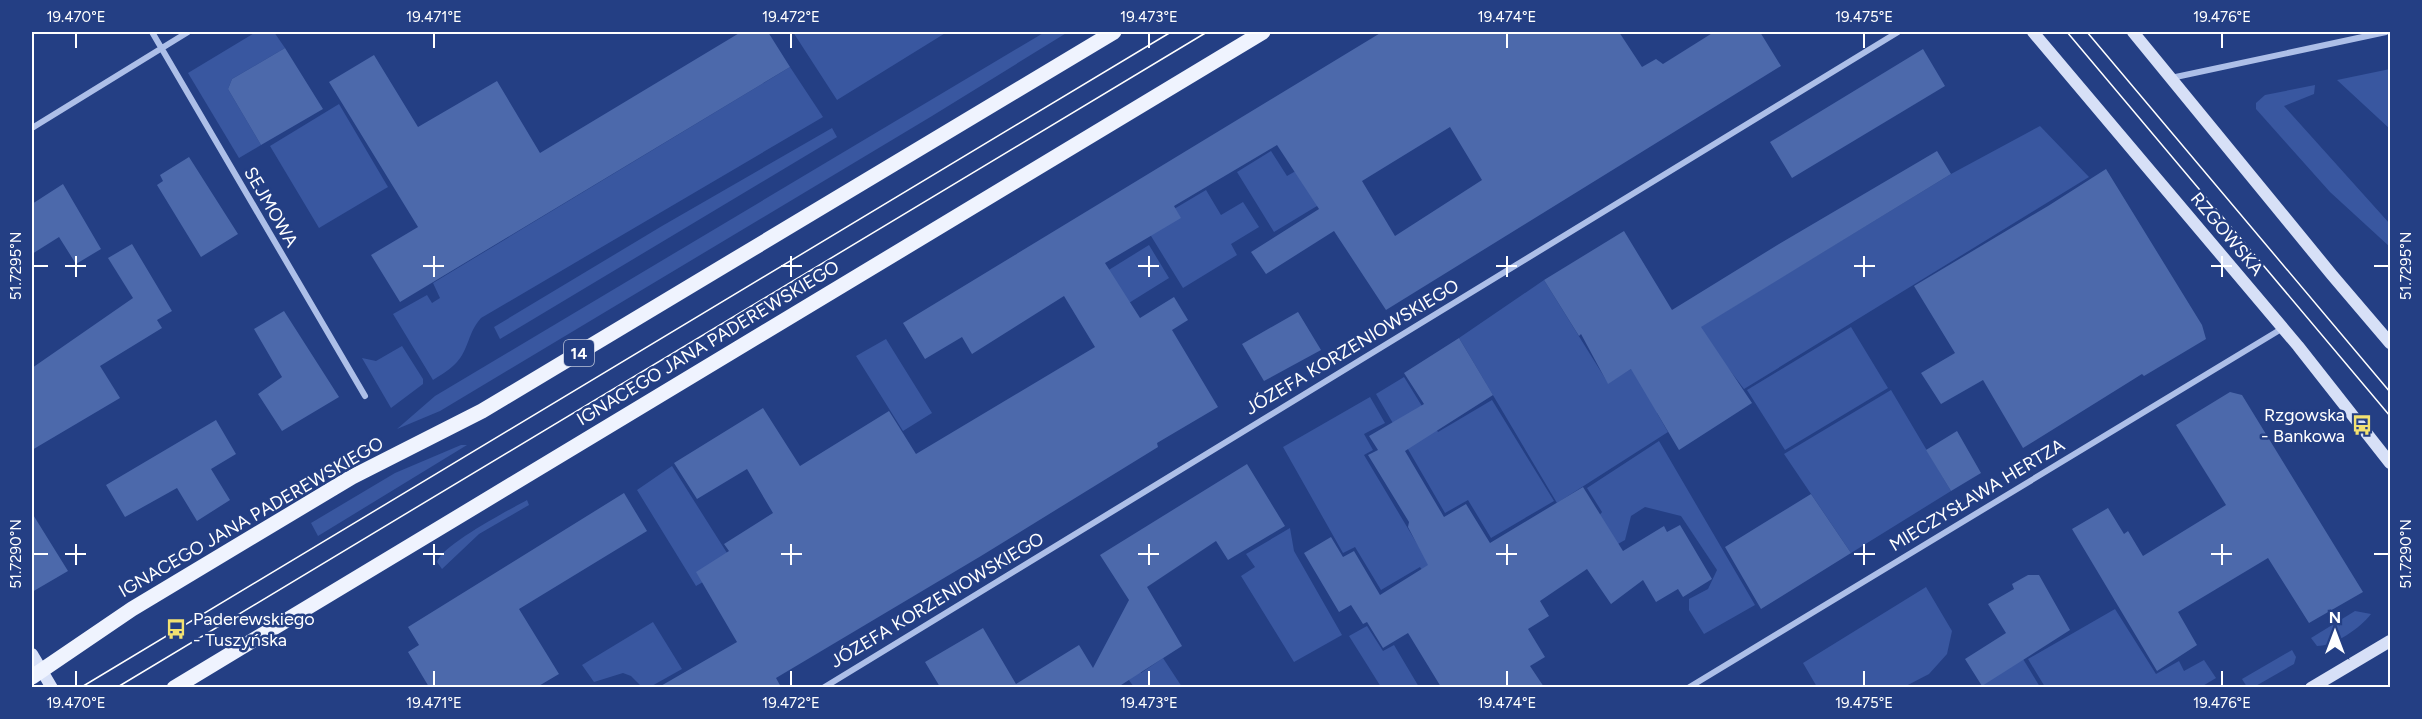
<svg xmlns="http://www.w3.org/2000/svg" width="2422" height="719" viewBox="0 0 2422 719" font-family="Figtree,sans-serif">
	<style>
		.green { fill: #3957a0 }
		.building { fill: #4c69ab; fill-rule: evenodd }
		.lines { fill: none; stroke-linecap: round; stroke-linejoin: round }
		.street { stroke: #adbfe8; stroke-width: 6 }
		.secondary { stroke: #d7e0f7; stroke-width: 12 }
		.primary { stroke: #eff3fe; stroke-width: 15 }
		.tram { stroke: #fff; stroke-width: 1.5 }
		.ticks { fill: none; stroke: #fff; stroke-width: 2 }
		.labels { text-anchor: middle; stroke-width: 5; stroke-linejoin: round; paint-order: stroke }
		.shield { fill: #243f84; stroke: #bdc5da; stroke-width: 1.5 }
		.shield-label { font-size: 16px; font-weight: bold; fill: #fff }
		.street-label { font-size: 18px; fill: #fff; stroke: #243f84 }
		.poi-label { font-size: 18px; fill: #fff; stroke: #243f84; text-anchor: end }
		.neatline { fill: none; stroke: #fff; stroke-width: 2 }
		.ticks-label { font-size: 15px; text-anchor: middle; fill: #fff }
	</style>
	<rect width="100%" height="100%" fill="#243f84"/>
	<path class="green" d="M256 32H274L285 48 232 79 228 89 261 145 239 158 188 73Z
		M793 32H947L837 100Z
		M1045 32H1068L932 116 440 411 397 429 435 396Z
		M790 67 823 117 481 318C468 332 469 349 457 362 451 369 441 375 433 380L393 314 427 295 432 303 440 298 433 283Z
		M2390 69V129L2337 80Z
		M2315 85 2314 94 2284 106 2390 224V247L2330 192 2256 109V103L2265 95Z
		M339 104 388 187 319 228 270 146Z
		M2040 126 2089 177 1744 389 1728 368 1657 413 1668 432 1557 503 1459 338 1544 280 1608 383 1951 174Z
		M832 128 837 137 500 339 494 327 662 226Z
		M1334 149 1355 183 1274 232 1237 172 1271 151 1287 176Z
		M1206 190 1221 215 1243 202 1259 227 1231 244 1237 255 1183 288 1124 192 1174 209Z
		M1149 245 1169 278 1124 306 1099 276Z
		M1851 327 1888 388 1785 450 1747 390Z
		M886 339 932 413 903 431 856 356Z
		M402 346 423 379V384L391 408 362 358 376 361Z
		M1404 377 1438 432 1492 400 1554 501 1491 538 1468 500 1445 513 1376 394Z
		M1891 390 1951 491 1851 553 1784 454Z
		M1370 397 1385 423 1364 434 1373 450 1364 455 1434 572 1426 576 1420 567 1381 590 1355 547 1343 553 1283 447Z
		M1659 441 1755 605 1704 634 1689 610V599L1708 589 1717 570 1681 516 1645 507 1631 516 1625 540 1616 545 1598 517 1602 512 1587 488Z
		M461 445H467L318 536 311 523 395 473Z
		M672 466 734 564 696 586 637 490Z
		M527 500 529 505 479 534 442 569 437 562C442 545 509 510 527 500Z
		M1290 528 1294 551 1342 635 1294 662 1241 576 1255 567 1246 554Z
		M1926 587 1952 631 1947 654 1929 674 1904 687H1817L1803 663Z
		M2115 609 2156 674 2179 661 2184 671 2204 660 2216 678 2201 687H2045L2028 659Z
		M2355 611 2371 614C2360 628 2335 646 2317 646L2311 638Z
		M653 622 682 669 650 687H642L631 676 623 673 594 682 582 665Z
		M1367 626 1383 651 1394 645 1419 687H1381L1349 636Z
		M2292 650 2296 657 2294 664 2254 687H2247L2242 679Z
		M1130 655 1141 673 1163 658 1182 687H1134L1120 668Z
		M2023 659 2040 687 1976 688Z"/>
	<path class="building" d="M741 32H768L790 67 400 302 371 255 418 227 329 82 374 55 418 127 497 81 540 153Z
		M1382 32H1619L1642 67 1656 59 1663 64 1714 32H1760L1781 66 1386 310 1334 231 1266 274 1251 252 1319 209 1277 145 1174 206 1181 218 1105 263 1140 318 1174 297 1188 320 1172 330 1218 407 1157 443 1158 447 981 556 776 678 781 687H659L737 642 696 572 729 551 724 544 773 513 747 469 697 499 674 463 763 408 800 466 889 411 916 454 1095 347 1064 296 972 354 962 337 925 359 903 323ZM1450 127 1482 180 1395 236 1362 181Z
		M285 48 323 109 261 145 228 89 232 79Z
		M1923 49 1945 86 1792 178 1770 142Z
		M1937 151 1951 174 1701 327 1752 403 1679 450 1631 369 1608 384 1581 334 1579 336 1544 280 1624 231 1672 310 1779 244Z
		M189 157 238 234 201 257 157 185 163 181 160 175Z
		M2106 169 2202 325 2206 339 2144 376 2142 374 2023 448 1983 380 1941 404 1921 373 1955 353 1914 286 2048 206Z
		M63 184 101 249 76 264 59 237 32 254V204Z
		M132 244 172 311 157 320 162 328 100 366 120 398 32 450V368L133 298 108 258Z
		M284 311 339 397 282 431 258 394 282 377 254 329Z
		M1298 312 1321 350 1264 381 1242 344Z
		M1459 338 1493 395 1405 451 1444 517 1466 504 1490 543 1583 487 1623 551 1664 526 1667 532 1680 525 1712 579 1683 597 1678 589 1656 602 1643 580 1611 604 1587 569 1540 601 1549 616 1528 629 1545 657 1530 666 1544 687H1441L1408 633 1383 648 1367 622 1363 624 1351 605 1339 612 1304 553 1331 537 1343 557 1354 551 1380 595 1428 565 1408 527 1409 522 1368 455 1378 450 1369 436 1424 404 1404 373Z
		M2230 392 2242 395 2363 592 2309 623 2268 558 2178 612 2197 645 2157 671 2072 529 2108 508 2124 534 2128 531 2143 556 2226 505 2176 425Z
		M216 420 236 454 211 469 230 500 197 521 177 488 125 517 106 485Z
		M1957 431 1981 473 1951 491 1926 450Z
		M1247 464 1285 526 1228 560 1216 541 1147 587 1182 646 1118 687H940L925 662 983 628 1016 684 1079 645 1093 668 1129 600 1100 555Z
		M624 493 647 531 519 609 559 674 537 687H429L408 652 419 645 408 627Z
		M1811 494 1851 553 1761 609 1725 547Z
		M32 513 68 571 32 592Z
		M2028 575H2039L2070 630 1982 686 1965 659 2006 633 1988 604 2014 589 2012 584Z"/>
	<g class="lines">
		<path class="street" d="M152 32 365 396
			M2171 78 2386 32
			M32 128 188 32
			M823 688 1898 32
			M1688 688 2283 328"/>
		<path class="secondary" d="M2033 32 2298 346 2390 463
			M2133 32 2332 275 2390 343
			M32 654 52 688
			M2311 688 2390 641"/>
		<path class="primary" d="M32 677 132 609 352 477 482 411 1114 32
			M174 688 1263 32"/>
		<path class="tram" d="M2067 32 2390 416
			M2087 32 2390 392
			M80 688 1171 32
			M116 688 1207 32"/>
	</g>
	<path class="ticks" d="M76 33V48M434 33V48M791 33V48M1149 33V48M1507 33V48M1864 33V48M2222 33V48M76 256V277M434 256V277M791 256V277M1149 256V277M1507 256V277M1864 256V277M2222 256V277M33 266H48M65 266H86M423 266H444M781 266H802M1138 266H1159M1496 266H1517M1854 266H1875M2211 266H2232M2374 266H2389M76 544V565M434 544V565M791 544V565M1149 544V565M1507 544V565M1864 544V565M2222 544V565M33 554H48M65 554H86M423 554H444M781 554H802M1138 554H1159M1496 554H1517M1854 554H1875M2211 554H2232M2374 554H2389M76 671V686M434 671V686M791 671V686M1149 671V686M1507 671V686M1864 671V686M2222 671V686"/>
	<defs>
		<g id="bus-bare" transform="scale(1.62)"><path d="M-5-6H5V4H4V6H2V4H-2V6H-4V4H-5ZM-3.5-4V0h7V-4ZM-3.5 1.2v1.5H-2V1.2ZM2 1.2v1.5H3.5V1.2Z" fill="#f2e171" stroke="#243f84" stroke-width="2.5" paint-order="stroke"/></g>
	</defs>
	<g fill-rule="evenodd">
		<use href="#bus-bare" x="2362" y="425"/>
		<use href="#bus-bare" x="176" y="629"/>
	</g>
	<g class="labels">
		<rect class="shield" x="564" y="340" width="30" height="26" rx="4.5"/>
		<g class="shield-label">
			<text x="579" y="359">14</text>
		</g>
		<g class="street-label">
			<text transform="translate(271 207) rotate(60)" y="6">SEJMOWA</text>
			<text transform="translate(2227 234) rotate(50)" y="6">RZGOWSKA</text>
			<text transform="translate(708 343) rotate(-31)" y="6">IGNACEGO JANA PADEREWSKIEGO</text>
			<text transform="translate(1352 347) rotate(-31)" y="6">JÓZEFA KORZENIOWSKIEGO</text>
			<text transform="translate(1977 495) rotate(-31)" y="6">MIECZYSŁAWA HERTZA</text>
			<text transform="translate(251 517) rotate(-30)" y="6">IGNACEGO JANA PADEREWSKIEGO</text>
			<text transform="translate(937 600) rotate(-31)" y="6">JÓZEFA KORZENIOWSKIEGO</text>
		</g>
		<g class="poi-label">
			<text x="2345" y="421">Rzgowska<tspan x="2345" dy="21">- Bankowa</tspan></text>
			<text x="193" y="625" text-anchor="start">Paderewskiego<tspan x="193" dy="21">- Tuszyńska</tspan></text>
		</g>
	</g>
	<rect width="2422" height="719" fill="none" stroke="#243f84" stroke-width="66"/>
	<g transform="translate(2335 632)" stroke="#243f84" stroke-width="4.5" paint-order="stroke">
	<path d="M0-4.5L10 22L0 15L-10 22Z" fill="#ffffff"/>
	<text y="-9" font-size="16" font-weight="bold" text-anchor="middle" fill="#ffffff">N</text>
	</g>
	<rect x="33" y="33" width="2356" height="653" class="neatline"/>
	<g class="ticks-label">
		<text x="76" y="22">19.470°E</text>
		<text x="434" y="22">19.471°E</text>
		<text x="791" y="22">19.472°E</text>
		<text x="1149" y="22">19.473°E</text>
		<text x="1507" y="22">19.474°E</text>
		<text x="1864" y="22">19.475°E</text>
		<text x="2222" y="22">19.476°E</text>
		<text transform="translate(16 266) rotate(-90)" y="5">51.7295°N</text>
		<text transform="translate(2406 266) rotate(-90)" y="5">51.7295°N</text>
		<text transform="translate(16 554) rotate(-90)" y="5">51.7290°N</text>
		<text transform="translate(2406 554) rotate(-90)" y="5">51.7290°N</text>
		<text x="76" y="708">19.470°E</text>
		<text x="434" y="708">19.471°E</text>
		<text x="791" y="708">19.472°E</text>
		<text x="1149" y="708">19.473°E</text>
		<text x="1507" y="708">19.474°E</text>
		<text x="1864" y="708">19.475°E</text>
		<text x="2222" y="708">19.476°E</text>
	</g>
</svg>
